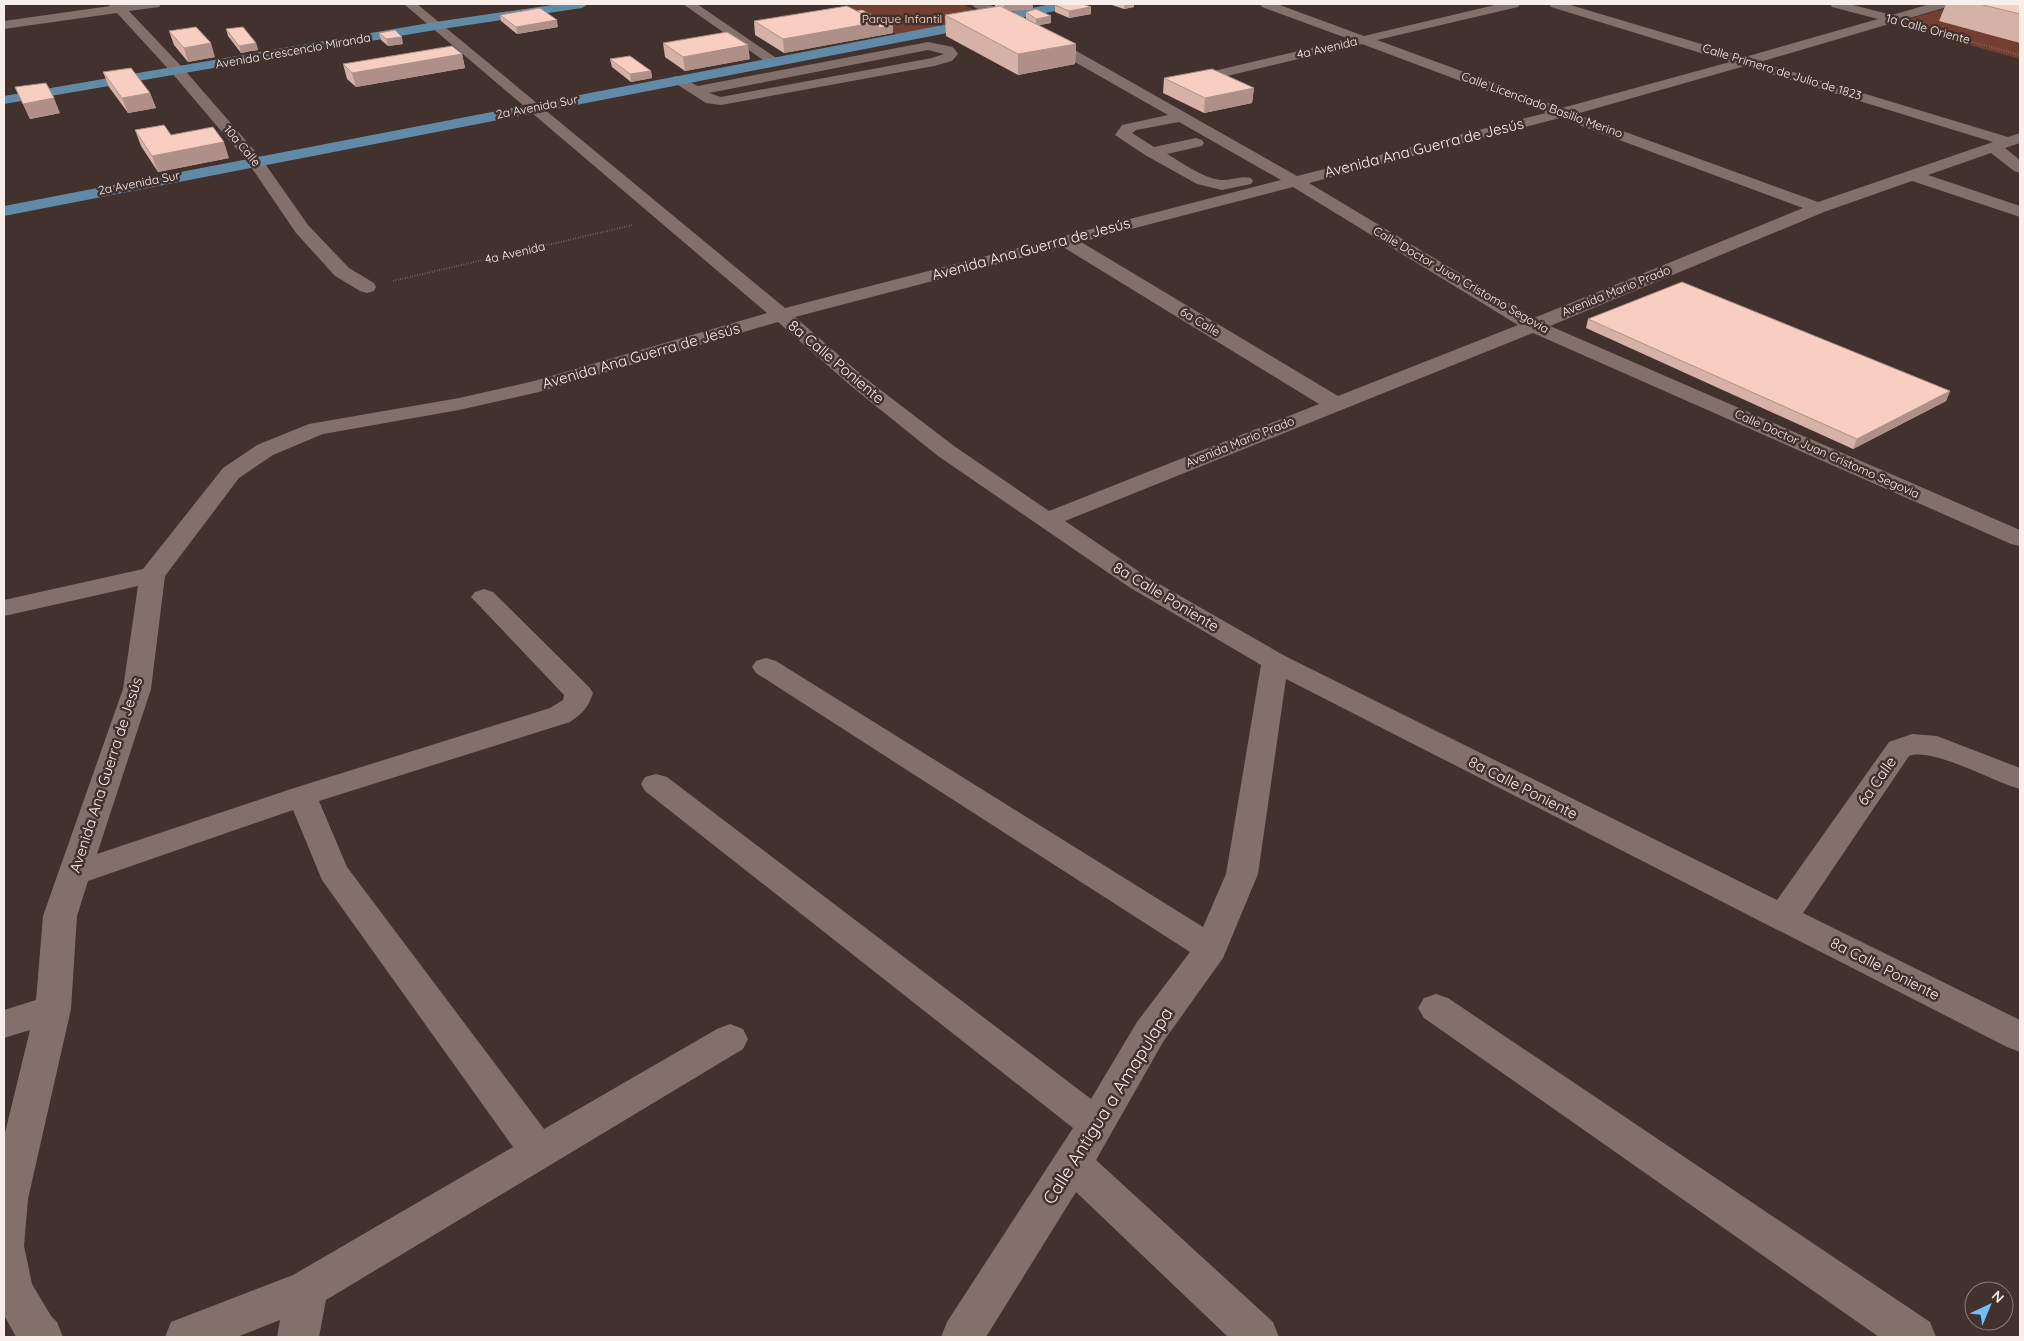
<svg xmlns="http://www.w3.org/2000/svg" width="2024" height="1341" viewBox="0 0 2024 1341" font-family="Quicksand,sans-serif">
	<style>
		.green { fill: #733f32 }
		.lines { fill: none; stroke-linecap: round; stroke-linejoin: round }
		.path { stroke: #958782; stroke-width: 2; stroke-dasharray: 0.5 2; stroke-linecap: butt }
		.minor { fill: #84706b; fill-rule: evenodd }
		.major { fill: #618aa7; fill-rule: evenodd }
		.wall { fill: #d6b1a7 }
		.shaded-wall { fill: #ae9088 }
		.building { fill: #f9cec2; stroke: #ae9088 }
		.labels { text-anchor: middle; stroke-width: 5; stroke-linejoin: round; paint-order: stroke }
		.far-park-label { font-size: 12px; fill: #fdd6cb; stroke: #42312c }
		.far-street-label { font-size: 12px; fill: #faeeeb; stroke: #42312c }
		.street-label { font-size: 15px; fill: #faeeeb; stroke: #42312c }
		.near-street-label { font-size: 18px; fill: #faeeeb; stroke: #42312c }
	</style>
	<rect width="100%" height="100%" fill="#42312c"/>
	<path class="green" d="M863 4H962L992 18 898 35 844 7Z
		M1961 4H2020V59L1901 26 1895 23Z"/>
	<g class="lines">
		<path class="path" d="M1936 32 2020 55
			M393 281 633 225"/>
		<path class="minor" d="M109 4H161L159 7 129 11 182 67 261 158 308 225 349 268 374 283 376 287 374 291 367 293 360 291 335 276 296 233 249 164 172 73 117 13 4 29V21L110 6Z
			M404 4H417L785 308 1281 180 1179 122 1136 130 1132 133 1154 147 1196 138 1202 140 1204 143 1202 146 1167 154C1183 163 1201 177 1220 180 1230 181 1240 175 1251 178L1253 181 1251 184 1222 190 1197 184 1145 155 1115 135 1122 125 1168 115 1001 20 974 7 972 4H988L1011 14 1297 176 1546 113 1362 44 1185 86 1180 85 1178 82 1180 79 1349 39 1262 7 1260 4H1277L1364 36 1499 4H1520L1518 7 1377 40 1562 108 1730 62 1551 7 1549 4H1567L1745 57 1878 19 1832 7 1830 4H1849L1892 15 1930 4H1949L1947 7 1760 62 2008 137 2020 133V143L2005 148 2020 160V173L2014 171 1991 153 1928 175 2020 206V217L1912 181 1824 212 1550 326 2020 530V546L2011 544 1533 333 1065 521 1147 577 1285 656 1777 900 1889 742 1912 734 1937 736 2020 768V789C1994 782 1932 747 1909 756L1803 913 2020 1020V1052L2007 1047 1286 679 1258 874 1223 958 1163 1042 1096 1160 1273 1322 1279 1337H1228L1076 1192 986 1337H941L947 1322 1073 1128 645 791 641 784 645 777 656 774 667 777 1091 1099 1137 1022 1190 952 756 673 752 667 756 661 766 658 776 661 1203 927 1226 874 1261 665 1129 587 938 456 851 386 778 322 539 392 459 410 323 434 273 455 239 478 165 576 151 689 97 854 291 789 550 708 563 700 564 695 471 597 475 592 484 589 493 592 589 687 593 693C588 708 583 713 570 722L319 801 347 867 544 1129 717 1029 730 1024 743 1029 748 1039 743 1049 326 1300 319 1337H277L280 1320 237 1337H165L171 1322 293 1275 513 1147 322 880 293 810 88 881 77 916 71 1009 28 1199 24 1246 32 1284 51 1316 57 1322 63 1337H16L4 1315V1137L30 1030 4 1038V1010L36 1000 43 916 123 689 138 586 4 616V600L143 569 223 468 257 445 309 424 459 398 534 381 767 313ZM1745 66 1993 142 1818 202 1576 114ZM1560 118 1803 208 1534 318 1309 183ZM1293 187 1518 325 1338 396 1081 242ZM1063 247 1319 404 1049 511 954 446 865 378 795 317Z
			M683 4H697L782 62 780 65H770Z
			M928 42 953 47 958 54 952 61 934 66 721 105 706 103 670 80 672 77 677 76 698 86ZM928 50 944 54 932 58 721 97 709 93Z
			M1436 994 1448 998 1930 1322 1936 1337H1879L1424 1018 1418 1008 1424 998Z"/>
		<path class="major" d="M559 4H588L582 8 435 30 4 104V96L435 22Z
			M1052 4H1076L1070 8 937 35 4 216V206Z"/>
	</g>
	<path class="wall" d="M995 4H1033V9L1010 11 1028 20 1026 19V12L1051 16V23L1038 25 1076 44 1075 64 1018 75 946 36 945 15 995 7Z
		M1109 4H1134V7L1124 9Z
		M1946 4H2020V43L1939 21Z
		M1055 5 1091 14 1069 18 1055 12Z
		M857 11 893 26V33L784 53 755 35 754 21Z
		M500 15 558 27 517 34 501 21Z
		M226 29 256 43 258 50 241 53 228 36Z
		M169 31 215 57 188 62 174 45Z
		M379 33 403 44 388 46 381 40Z
		M663 43 750 59 685 71 665 57Z
		M462 54 465 68 356 87 347 79 343 64Z
		M610 59 651 71 652 78 631 82 612 67Z
		M103 72 150 93 156 108 128 113 109 87Z
		M1164 78 1254 88 1252 103 1204 113 1163 93Z
		M15 87 60 113 30 119Z
		M135 130 171 135 229 158 158 172 141 146Z
		M1588 319 1950 391 1946 401 1853 449 1586 328Z"/>
	<path class="shaded-wall" d="M1019 4H1033V9L1004 12V5Z
		M1124 4H1134V7L1124 9Z
		M1091 7V14L1069 18V11Z
		M1051 16V23L1036 26V19Z
		M557 20 558 27 517 34 516 27Z
		M878 22 893 26V33L784 53 783 39Z
		M402 37 403 44 388 46 386 39Z
		M211 43 215 57 188 62 184 48Z
		M256 43 258 50 241 53 239 46Z
		M1076 44 1075 64 1018 75V54Z
		M748 45 750 59 685 71 683 57Z
		M462 54 465 68 356 87 352 73Z
		M651 71 652 78 631 82 630 74Z
		M1254 88 1252 103 1204 113 1205 98Z
		M150 93 156 108 128 113 122 98Z
		M54 98 60 113 30 119 23 104Z
		M224 142 229 158 158 172 152 156Z
		M1950 391 1946 401 1853 449 1857 439Z"/>
	<path class="building" d="M1001 4H1019L1004 5Z
		M1060 4H1083L1091 7 1069 11 1055 5Z
		M1979 4H2020V14Z
		M847 6 878 22 783 39 754 21Z
		M1000 6 1076 44 1018 54 945 15Z
		M540 8 557 20 516 27 500 15Z
		M1036 9 1051 16 1036 19 1026 12Z
		M862 10 893 26 879 28 878 22 857 11Z
		M196 27 211 43 184 48 169 31Z
		M243 27 256 43 239 46 226 29Z
		M395 30 402 37 386 39 379 33Z
		M727 32 748 45 683 57 663 43Z
		M452 46 462 54 352 73 343 64Z
		M630 56 651 71 630 74 610 59Z
		M131 68 150 93 122 98 103 72Z
		M1212 69 1254 88 1205 98 1164 78Z
		M46 83 54 98 23 104 15 87Z
		M164 125 171 135 213 127 224 142 152 156 135 130Z
		M1682 282 1950 391 1857 439 1588 319Z"/>
	<g class="labels">
		<g class="far-park-label">
			<text x="902" y="23">Parque Infantil</text>
		</g>
		<g class="far-street-label">
			<text transform="translate(1928 29) rotate(15)" y="4">1a Calle Oriente</text>
			<text transform="translate(1327 48) rotate(-13)" y="4">4a Avenida</text>
			<text transform="translate(293 51) rotate(-10)" y="4">Avenida Crescencio Miranda</text>
			<text transform="translate(1782 72) rotate(17)" y="4">Calle Primero de Julio de 1823</text>
			<text transform="translate(1542 105) rotate(20)" y="4">Calle Licenciado Basilio Merino</text>
			<text transform="translate(537 107) rotate(-11)" y="4">2a Avenida Sur</text>
			<text transform="translate(242 146) rotate(50)" y="4">10a Calle</text>
			<text transform="translate(139 183) rotate(-11)" y="4">2a Avenida Sur</text>
			<text transform="translate(515 253) rotate(-13)" y="4">4a Avenida</text>
			<text transform="translate(1461 280) rotate(30)" y="4">Calle Doctor Juan Cristomo Segovia</text>
			<text transform="translate(1616 291) rotate(-22)" y="4">Avenida Mario Prado</text>
			<text transform="translate(1200 322) rotate(31)" y="4">6a Calle</text>
			<text transform="translate(1240 442) rotate(-22)" y="4">Avenida Mario Prado</text>
			<text transform="translate(1827 454) rotate(24)" y="4">Calle Doctor Juan Cristomo Segovia</text>
		</g>
		<g class="street-label">
			<text transform="translate(1424 148) rotate(-14)" y="5">Avenida Ana Guerra de Jesús</text>
			<text transform="translate(1031 249) rotate(-15)" y="5">Avenida Ana Guerra de Jesús</text>
			<text transform="translate(641 356) rotate(-16)" y="5">Avenida Ana Guerra de Jesús</text>
			<text transform="translate(836 362) rotate(40)" y="5">8a Calle Poniente</text>
			<text transform="translate(1166 597) rotate(31)" y="5">8a Calle Poniente</text>
			<text transform="translate(106 775) rotate(-72)" y="5">Avenida Ana Guerra de Jesús</text>
			<text transform="translate(1877 781) rotate(-55)" y="5">6a Calle</text>
			<text transform="translate(1523 788) rotate(27)" y="5">8a Calle Poniente</text>
			<text transform="translate(1885 969) rotate(27)" y="5">8a Calle Poniente</text>
		</g>
		<g class="near-street-label">
			<text transform="translate(1108 1106) rotate(-58)" y="6">Calle Antigua a Amapulapa</text>
		</g>
	</g>
	<rect width="2024" height="1341" fill="none" stroke="#faeeeb" stroke-width="10"/>
	<g transform="translate(1989 1306) rotate(44)"><circle r="24" fill="#42312c" stroke="#8c7d78"/>
	<path d="M0-4L9 19L0 12L-9 19Z" fill="#72c1f5"/>
	<text y="-8" font-size="14" font-weight="bold" text-anchor="middle" fill="#faeeeb">N</text>
	</g>
</svg>
